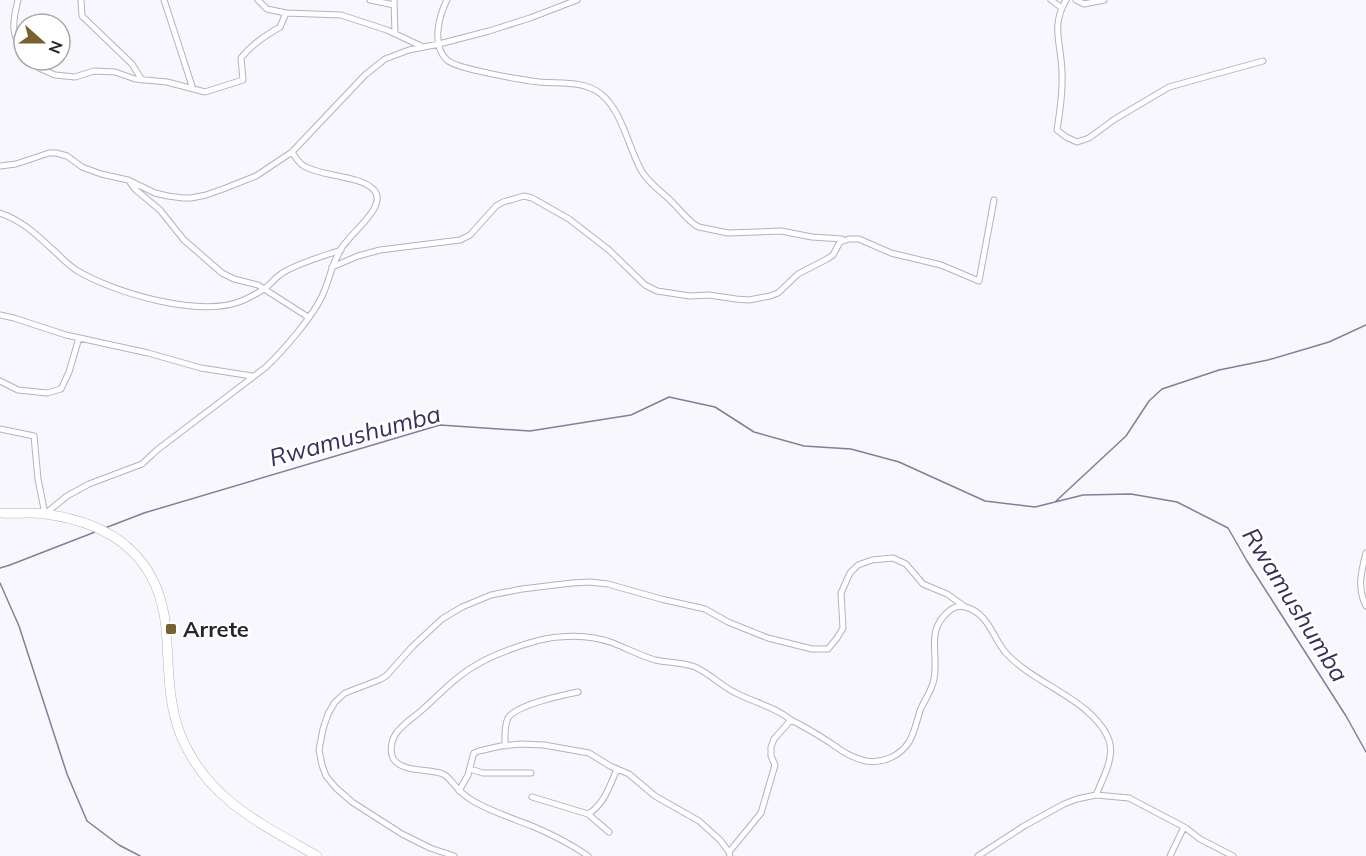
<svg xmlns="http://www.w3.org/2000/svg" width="1366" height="856" viewBox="0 0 1366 856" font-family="Mulish,sans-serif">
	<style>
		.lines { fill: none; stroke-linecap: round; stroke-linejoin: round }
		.stream { stroke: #837e9b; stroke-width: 1.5 }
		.minor-casing { stroke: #b4b1c4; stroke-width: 7 }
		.trunk-casing { stroke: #b4b1c4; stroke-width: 10 }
		.minor { stroke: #fff; stroke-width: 5 }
		.trunk { stroke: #fff; stroke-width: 9 }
		.poi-dot { fill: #786030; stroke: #fff; stroke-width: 2 }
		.labels { text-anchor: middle; stroke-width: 5; stroke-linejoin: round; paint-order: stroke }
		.poi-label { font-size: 22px; font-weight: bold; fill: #26252c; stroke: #fff; text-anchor: start }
		.water-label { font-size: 24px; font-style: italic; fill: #3a2d5f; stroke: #fff }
	</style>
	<rect width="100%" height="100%" fill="#f8f7fe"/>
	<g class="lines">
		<path class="stream" d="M1055 502 1126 436 1149 401 1162 389 1219 370 1268 360 1329 342 1366 325
			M105 528 144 513 440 425 530 431 631 415 669 397 715 407 754 432 804 446 851 449 899 462 985 501 1035 507 1083 495 1131 494 1177 502 1228 528 1247 561 1346 716 1366 752
			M0 568 10 565 95 532
			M0 583 19 626 67 774 87 821 119 845 140 856"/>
		<g class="minor-casing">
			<path id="minor" d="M18 0C12 24 11 33 24 54
				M81 0 82 16 132 64 142 80
				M164 0 193 89
				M258 0 267 9 286 13 341 15 387 30 421 46
				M370 0 394 5
				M394 0 395 34
				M447 0C439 16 431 45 447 60 456 69 523 80 539 82 560 84 583 80 601 94 622 111 628 146 641 170 648 183 661 191 672 202 680 210 686 218 695 225L699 227 728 233 781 231 812 237 842 239
				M1051 0 1062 8
				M1066 0C1050 28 1062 44 1062 74 1063 93 1060 111 1057 130L1066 137 1077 142 1089 138 1115 119 1169 87 1263 61
				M1076 0 1084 4 1104 0
				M30 60 39 68 55 75 75 77 94 71 115 72 135 79 167 82 205 92 243 80 241 58C252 44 265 36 280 27L286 13
				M0 166 16 164 49 153H56L67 156 82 167 101 174 128 180 155 193 168 196 183 198H191L206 195 223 189 256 176 292 152 365 75 385 59 409 50 439 44 489 31 530 18 577 0
				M129 181 136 190 160 210 184 240 222 273 234 279 258 285 308 317
				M0 213C21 220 36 234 52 249 60 256 67 264 76 270 114 293 202 319 244 300 250 297 258 293 264 289 270 285 275 278 281 274 295 264 324 256 341 250
				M332 267 358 256 380 250 460 240 470 235 496 206 503 202 524 196 532 198 569 219 609 250 645 285 657 291 690 296 709 295 736 299 749 300 770 296 778 293 798 274 827 259 833 255 840 242 849 239H859L891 253 941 265 979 281 994 200
				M0 315 14 318 66 335 148 353 201 368 252 376
				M0 381 18 390 47 393 61 389 69 372 79 338
				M0 429 34 436 38 479 45 514 67 496 89 484 142 464 157 450 266 367C283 351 314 315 323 294 329 281 331 267 338 255 340 250 344 244 348 240 356 229 387 205 374 190 360 175 322 177 304 166 299 163 295 157 292 152
				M1366 553C1361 572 1357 588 1366 606
				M791 720C803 726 815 733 826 740 840 749 848 757 866 761 882 764 900 756 909 742 915 732 917 719 921 708 926 698 932 690 934 679 939 653 925 631 949 611 954 607 959 605 965 607 989 613 992 637 1006 653 1029 678 1062 689 1087 711 1122 742 1112 758 1096 795
				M505 746C505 737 504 726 508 718 516 705 563 695 578 692
				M470 769 483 773H531
				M459 791 468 775 473 756 474 753 479 751 501 746 521 744 544 745 589 753 610 766 629 774 655 796 699 821 720 840 729 852
				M532 797 588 814C604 805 610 785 617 769
				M588 814 609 832
				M454 856 430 848 402 834 352 802 336 788 326 776 322 765 319 750 323 729 328 714 335 702 345 693 379 680 386 676 412 647 442 619 462 607 491 595 522 589 572 583 590 582 608 584 661 599 705 609 728 622 768 638 812 649H828L837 638 843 628 841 593 850 573 858 565 872 560 893 558 906 564 923 584 947 594 964 606
				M588 856C571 844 551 834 532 826 512 818 492 812 473 801 468 798 463 794 459 790 454 785 449 777 443 774 430 769 405 772 395 761 389 754 391 742 395 735 402 724 413 718 422 710 440 694 456 676 478 664 496 653 539 638 559 637 577 635 597 637 613 643 628 649 639 655 655 660 669 663 682 662 695 667 709 673 720 685 734 692 752 702 774 706 791 720L774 739 771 747V756L775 765 761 813 729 852 730 856
				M978 856 1024 826 1064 804 1077 799 1096 795 1129 798 1186 828 1200 839 1233 856
				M1170 856 1184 827"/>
		</g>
		<g class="trunk-casing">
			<path id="trunk" d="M0 513C15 514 31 512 45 514 113 523 159 557 166 628 169 663 167 702 181 736 208 800 260 823 317 856"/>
		</g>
		<use href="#minor" class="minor"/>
		<use href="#trunk" class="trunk"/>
	</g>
	<rect class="poi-dot" x="165" y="623" width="12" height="12" rx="3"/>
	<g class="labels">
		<g class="poi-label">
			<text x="183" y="637">Arrete</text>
		</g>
		<g class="water-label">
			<text transform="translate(355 436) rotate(-15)" y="8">Rwamushumba</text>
			<text transform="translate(1295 605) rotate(58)" y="8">Rwamushumba</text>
		</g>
	</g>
	<g transform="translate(42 42) rotate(111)"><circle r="28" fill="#ffffff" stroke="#a8a8ab" stroke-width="1.5"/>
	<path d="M0-4.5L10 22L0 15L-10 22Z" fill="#786030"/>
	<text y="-9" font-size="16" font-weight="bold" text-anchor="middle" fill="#26252c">N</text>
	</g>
</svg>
